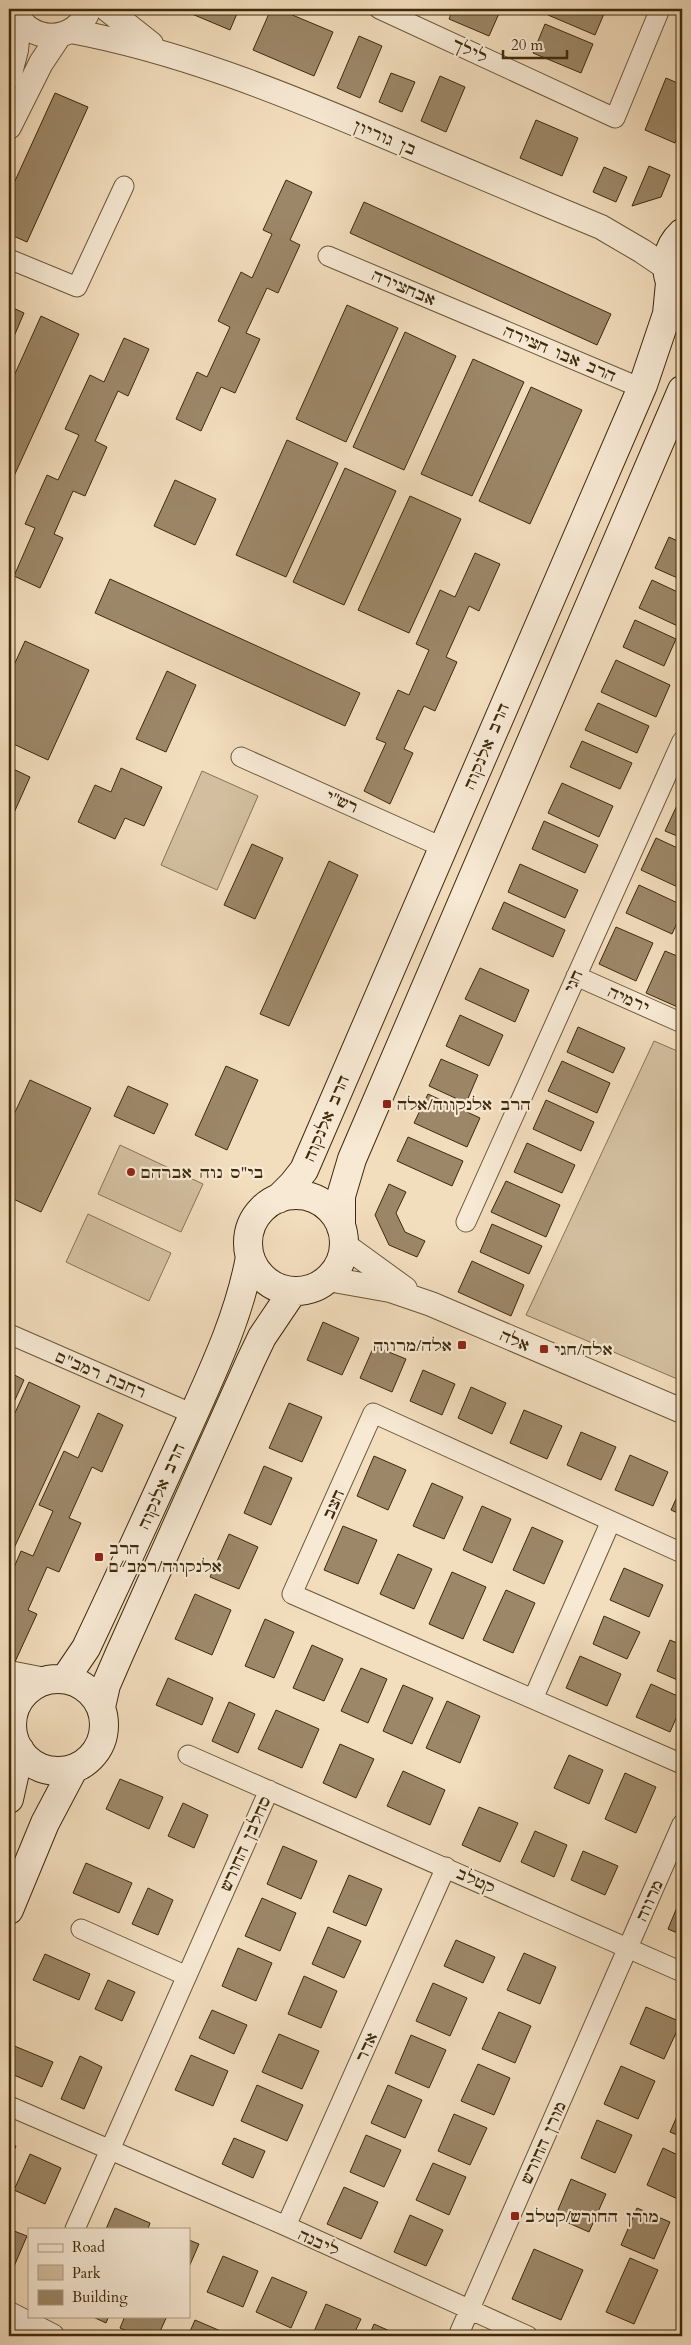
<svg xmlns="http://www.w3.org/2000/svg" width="691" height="2345" viewBox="0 0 691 2345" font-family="Cardo,'Frank Ruhl Libre',serif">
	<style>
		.green { fill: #d3bf9f; stroke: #887455 }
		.building { fill: #9c8768; stroke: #3e2a0b }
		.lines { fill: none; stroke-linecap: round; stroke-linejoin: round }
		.minor-casing { stroke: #6b5738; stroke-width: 21 }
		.tertiary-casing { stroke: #6b5738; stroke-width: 26 }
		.secondary-casing { stroke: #3e2a0b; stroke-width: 30 }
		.minor { stroke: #f7e9d4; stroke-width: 19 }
		.tertiary { stroke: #f7e9d4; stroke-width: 24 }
		.secondary { stroke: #f7e9d4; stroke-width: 28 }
		.poi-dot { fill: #8f2418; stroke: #f7e9d4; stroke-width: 2 }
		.labels { text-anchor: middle; stroke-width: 4.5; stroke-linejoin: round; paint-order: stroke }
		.street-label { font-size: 16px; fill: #3e2a0b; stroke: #f7e9d4 }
		.poi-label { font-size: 16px; fill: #3e2a0b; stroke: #f7e9d4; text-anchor: start }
	</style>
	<rect width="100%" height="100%" fill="#f2ddbd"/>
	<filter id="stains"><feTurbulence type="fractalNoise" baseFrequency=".004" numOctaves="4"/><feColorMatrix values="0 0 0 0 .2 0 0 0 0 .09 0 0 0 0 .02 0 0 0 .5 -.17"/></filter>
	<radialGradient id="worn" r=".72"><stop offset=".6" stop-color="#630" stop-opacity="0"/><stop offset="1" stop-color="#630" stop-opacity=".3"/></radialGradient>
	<path class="green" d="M202 771 258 796 217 890 161 865Z
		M654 1041 682 1053V1381L526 1315Z
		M120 1145 203 1184 181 1232 98 1194Z
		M88 1214 171 1253 149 1301 66 1262Z"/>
	<path class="building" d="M180 9H239L230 30Z
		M271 9H278L333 32 314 76 253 50Z
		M453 9H501L489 36 449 19Z
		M551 9H606L595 35 548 15Z
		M545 24 593 44 581 73 533 53Z
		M359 36 382 46 360 98 337 88Z
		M391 73 415 82 402 112 379 102Z
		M440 76 465 87 446 132 421 121Z
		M666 78 682 85V126L675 143 645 130Z
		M55 93 88 107 27 242 9 234V194Z
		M536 120 578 138 562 176 520 158Z
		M649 166 670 175 661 197 632 206Z
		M604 167 627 177 616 202 593 192Z
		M286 180 312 192 290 240 300 245 278 293 267 288 246 333 260 339 235 393 221 387 201 431 176 419 197 372 207 377 230 327 218 321 241 272 252 278 272 234 263 230Z
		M364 202 611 314 597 345 350 233Z
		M347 305 398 328 346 442 296 419Z
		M9 306 24 313 9 348Z
		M41 316 79 334 9 487V387Z
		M405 332 456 356 404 470 353 447Z
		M124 338 149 349 128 396 118 391 95 441 107 447 85 496 73 491 54 534 63 538 40 588 14 576 35 528 25 524 47 475 58 480 79 435 65 429 90 375 104 382Z
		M473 359 524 382 472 496 421 474Z
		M531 387 582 410 530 524 479 501Z
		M287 440 338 463 286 577 236 555Z
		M345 468 396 491 344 605 293 582Z
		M175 480 216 499 195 545 154 526Z
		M410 496 461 519 409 633 358 610Z
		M682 508V523L677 521Z
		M669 537 682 543V580L655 568Z
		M475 553 500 564 479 611 469 606 446 657 457 662 435 711 424 706 404 749 413 753 390 804 364 791 386 743 376 739 398 690 409 695 429 650 416 644 440 590 455 597Z
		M110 579 360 693 345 726 95 613Z
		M652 580 682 594V628L639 608Z
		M635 620 676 639 664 666 623 647Z
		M25 641 89 670 48 760 9 742V676Z
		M616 660 670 685 656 717 601 692Z
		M167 671 196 685 166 752 136 739Z
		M598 703 649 726 637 753 585 730Z
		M582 741 632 763 620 789 570 767Z
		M9 767 30 777 9 824Z
		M121 768 162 787 144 826 125 818 115 839 78 822 95 785 111 792Z
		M562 783 613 806 599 837 548 813Z
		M679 801 682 802V838L665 831Z
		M544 821 598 845 585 873 532 849Z
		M656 838 682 850V889L641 870Z
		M252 844 283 858 255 919 224 905Z
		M329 861 358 875 289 1026 260 1014Z
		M520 864 578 890 565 918 508 892Z
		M639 885 682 905V912L672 934 626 913Z
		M504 902 565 930 553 957 492 929Z
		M616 927 653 943 636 981 599 964Z
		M665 951 682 958V1009L646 993Z
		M480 968 529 990 515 1022 465 999Z
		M460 1015 503 1035 489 1066 446 1046Z
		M578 1027 625 1048 613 1073 567 1052Z
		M441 1059 478 1075 466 1103 429 1086Z
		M562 1061 610 1083 597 1113 548 1091Z
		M226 1066 258 1080 227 1150 195 1135Z
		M30 1080 91 1108 41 1212 9 1197V1125Z
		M128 1086 168 1104 154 1134 114 1116Z
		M428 1094 480 1118 467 1147 414 1123Z
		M546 1100 594 1122 581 1151 533 1129Z
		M408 1137 463 1161 452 1186 397 1161Z
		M527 1143 575 1165 562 1193 514 1172Z
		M506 1181 560 1205 546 1237 491 1212Z
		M389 1184 406 1192 396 1213 405 1232 425 1241 417 1257 389 1245 375 1215Z
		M492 1224 542 1246 529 1274 480 1252Z
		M472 1261 524 1285 511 1316 458 1292Z
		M323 1322 359 1338 342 1375 307 1360Z
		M374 1346 406 1359 392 1392 360 1378Z
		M423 1370 455 1384 442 1415 410 1401Z
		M9 1372 24 1380 9 1413Z
		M29 1382 80 1406 9 1559V1426Z
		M471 1387 506 1403 492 1434 458 1418Z
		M289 1403 322 1417 302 1462 269 1448Z
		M524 1410 562 1426 547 1459 510 1443Z
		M98 1413 123 1425 102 1472 92 1467 69 1518 81 1523 59 1572 47 1567 28 1610 37 1614 14 1664 9 1662V1579L21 1551 33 1556 53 1511 39 1505 64 1451 78 1458Z
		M581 1432 616 1447 601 1480 567 1465Z
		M630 1455 668 1472 653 1506 615 1490Z
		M374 1456 406 1470 388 1510 357 1496Z
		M264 1466 292 1478 271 1525 244 1513Z
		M432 1483 463 1497 444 1539 413 1526Z
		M682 1486V1515L671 1510Z
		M482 1506 511 1519 492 1563 463 1550Z
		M343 1526 377 1540 358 1584 324 1570Z
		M532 1527 563 1541 544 1584 513 1570Z
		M229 1534 258 1547 239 1589 210 1577Z
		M398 1554 432 1569 414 1609 380 1594Z
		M624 1568 663 1585 649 1617 610 1600Z
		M452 1572 486 1587 463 1639 429 1624Z
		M506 1590 535 1603 513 1653 483 1640Z
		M195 1594 231 1610 212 1655 175 1639Z
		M604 1616 640 1632 627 1659 593 1644Z
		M265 1619 294 1632 274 1678 245 1666Z
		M670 1640 682 1645V1682L657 1671Z
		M312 1645 343 1659 324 1701 293 1688Z
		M580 1656 621 1674 607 1706 566 1688Z
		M361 1668 387 1679 368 1723 341 1711Z
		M168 1678 213 1698 202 1725 156 1705Z
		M651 1684 682 1698V1705L670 1732 636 1717Z
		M403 1685 433 1698 412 1744 383 1731Z
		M447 1701 480 1716 460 1763 426 1748Z
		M229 1702 255 1714 238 1753 212 1741Z
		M276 1710 319 1729 302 1768 258 1749Z
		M340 1744 374 1759 356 1798 323 1783Z
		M569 1755 603 1770 589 1804 554 1788Z
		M403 1771 445 1790 430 1825 387 1806Z
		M625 1773 656 1787 636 1833 605 1819Z
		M120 1779 163 1797 149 1829 106 1809Z
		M183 1803 208 1815 194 1848 168 1836Z
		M479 1807 518 1823 500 1862 462 1845Z
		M535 1831 567 1845 554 1877 521 1862Z
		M283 1846 317 1861 301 1899 267 1884Z
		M583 1851 618 1866 605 1895 571 1880Z
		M86 1863 132 1883 119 1913 73 1893Z
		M349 1875 382 1889 366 1926 333 1912Z
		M148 1888 173 1900 158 1935 132 1924Z
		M682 1895V1935L668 1929Z
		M262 1898 296 1913 280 1951 245 1936Z
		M328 1927 361 1941 344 1978 312 1964Z
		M456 1940 495 1957 483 1983 444 1966Z
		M238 1948 272 1963 256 2001 222 1986Z
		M524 1953 556 1967 540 2004 507 1990Z
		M45 1954 90 1974 79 2000 33 1980Z
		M304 1976 337 1991 321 2028 288 2014Z
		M108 1980 135 1992 122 2021 95 2009Z
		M433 1983 467 1998 450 2036 416 2021Z
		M646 2007 681 2022 664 2059 630 2044Z
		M212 2010 247 2025 234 2054 199 2038Z
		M499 2012 531 2026 515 2063 482 2049Z
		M279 2034 319 2051 302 2089 262 2072Z
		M411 2035 446 2050 429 2088 395 2073Z
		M12 2045 53 2062 42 2087 9 2073V2052Z
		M191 2055 228 2071 213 2106 175 2090Z
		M80 2056 102 2067 84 2109 61 2099Z
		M478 2064 510 2078 494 2115 461 2101Z
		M621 2066 655 2081 638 2119 604 2104Z
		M257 2085 303 2105 287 2141 241 2121Z
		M388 2085 422 2100 405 2138 371 2123Z
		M682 2105V2137L670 2132Z
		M454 2114 487 2128 470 2165 438 2151Z
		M597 2120 632 2135 615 2173 581 2158Z
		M366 2135 401 2150 384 2187 350 2172Z
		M234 2138 265 2151 253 2178 222 2164Z
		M9 2143 16 2146 9 2162Z
		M663 2148 682 2157V2194L680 2200 647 2185Z
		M30 2154 61 2168 45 2204 14 2190Z
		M433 2163 466 2177 449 2215 416 2200Z
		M571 2179 606 2194 589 2232 555 2217Z
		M344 2187 378 2202 361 2239 327 2224Z
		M115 2208 150 2223 148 2229H106Z
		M637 2208 670 2222 654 2259 621 2245Z
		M410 2215 443 2230 426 2266 394 2252Z
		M9 2229 27 2236 12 2271 9 2270Z
		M189 2240 199 2244 189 2267Z
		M534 2249 583 2270 561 2320 512 2299Z
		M223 2256 258 2271 243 2307 207 2292Z
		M630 2258 658 2270 634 2324 606 2312Z
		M272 2277 307 2292 291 2328 256 2312Z
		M326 2304 361 2319 353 2336H312Z
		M91 2316H109L106 2323Z
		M125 2316H167L158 2336H138L120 2328Z
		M195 2320 230 2335 229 2336H188Z
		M374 2324 401 2336H369Z"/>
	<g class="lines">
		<g class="minor-casing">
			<path id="minor" d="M379 9 615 118 660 9
				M328 256 641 388
				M9 259 77 287 124 186
				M241 757 442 847
				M576 976 682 1023
				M466 1222 682 741
				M9 1334 193 1414
				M682 1553 373 1413 292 1594 682 1764
				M533 1699 611 1521
				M188 1755 682 1972
				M81 1929 187 1976
				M9 2106 286 2226 528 2336
				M286 2226 446 1867
				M75 2229 269 1790
				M458 2336 682 1824"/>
		</g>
		<g class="tertiary-casing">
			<path id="tertiary" d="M15 9C27 45 76 44 89 9
				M107 9 151 44
				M71 31C178 51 277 91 377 133 451 164 526 196 601 227L642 251 667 268
				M9 77 16 50 19 19
				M9 127 41 63 59 36
				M343 1244 405 1289
				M328 1279 390 1290 431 1304 682 1411
				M9 1673 45 1680
				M9 1719 12 1723
				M9 2314 52 2336"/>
		</g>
		<g class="secondary-casing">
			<path id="secondary" d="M681 298C662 279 663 251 682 233
				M248 1243a48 48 0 1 1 96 0a48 48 0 1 1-96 0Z
				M278 1199 293 1184 304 1170 643 385 667 314 670 283
				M341 1227V1196L352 1159 682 390
				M12 1725a46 46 0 1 1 92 0a46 46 0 1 1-92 0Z
				M65 1679 86 1648C120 1576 153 1504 186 1431 211 1375 239 1318 250 1257
				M101 1707 106 1685 119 1655 251 1360 262 1337 293 1291
				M9 1799 20 1750
				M9 1910 45 1823 74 1768"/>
		</g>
		<use href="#minor" class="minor"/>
		<use href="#tertiary" class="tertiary"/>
		<use href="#secondary" class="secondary"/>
	</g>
	<g class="poi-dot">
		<rect x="382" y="1099" width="10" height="10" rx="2.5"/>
		<circle cx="131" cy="1172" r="5"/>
		<rect x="457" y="1340" width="10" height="10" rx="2.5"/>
		<rect x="539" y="1344" width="10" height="10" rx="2.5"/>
		<rect x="94" y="1552" width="10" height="10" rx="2.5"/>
		<rect x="510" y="2211" width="10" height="10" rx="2.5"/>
	</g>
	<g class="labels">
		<g class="street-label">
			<text transform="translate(470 50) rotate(25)" y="6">לילך</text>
			<text transform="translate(385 137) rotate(23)" y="6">בן גוריון</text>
			<text transform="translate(404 287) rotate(23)" y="6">אבחצירה</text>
			<text transform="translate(560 353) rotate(23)" y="6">הרב אבו חצירה</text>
			<text transform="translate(486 746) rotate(-67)" y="6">הרב אלנקוה</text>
			<text transform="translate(342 801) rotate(24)" y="6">רש"י</text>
			<text transform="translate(573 981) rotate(-66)" y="6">חגי</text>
			<text transform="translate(629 999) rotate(24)" y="6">ירמיה</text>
			<text transform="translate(326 1118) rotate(-67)" y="6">הרב אלנקוה</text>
			<text transform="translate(515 1340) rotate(23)" y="6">אלה</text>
			<text transform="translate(101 1374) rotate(23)" y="6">רחבת רמב"ם</text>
			<text transform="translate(161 1486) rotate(-66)" y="6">הרב אלנקוה</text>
			<text transform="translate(333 1504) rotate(-66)" y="6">חצב</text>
			<text transform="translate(245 1843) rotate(-66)" y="6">סחלבן החורש</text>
			<text transform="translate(476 1880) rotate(24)" y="6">קטלב</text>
			<text transform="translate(649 1900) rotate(-66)" y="6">מרווה</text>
			<text transform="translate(366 2047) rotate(-66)" y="6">אדר</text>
			<text transform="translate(543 2142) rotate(-66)" y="6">מורן החורש</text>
			<text transform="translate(319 2242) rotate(24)" y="6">ליבנה</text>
		</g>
		<g class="poi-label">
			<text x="397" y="1110">הרב אלנקווה/אלה</text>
			<text x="141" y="1178">בי"ס נוה אברהם</text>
			<text x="452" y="1351" text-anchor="end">אלה/מרווה</text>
			<text x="554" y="1355">אלה/חגי</text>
			<text x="109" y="1554">הרב<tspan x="109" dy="18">אלנקווה/רמב״ם</tspan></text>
			<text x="525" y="2222">מורן החורש/קטלב</text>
		</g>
	</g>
	<rect width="691" height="2345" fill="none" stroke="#f2ddbd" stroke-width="30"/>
	<rect x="10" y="10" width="671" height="2325" fill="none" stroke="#3e2a0b" stroke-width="2.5"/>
	<rect x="15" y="15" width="661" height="2315" fill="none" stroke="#3e2a0b"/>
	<rect x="28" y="2228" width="162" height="90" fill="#f7e9d4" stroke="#ad9d84"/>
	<rect x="38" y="2244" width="25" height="8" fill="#f7e9d4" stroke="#ad9d84"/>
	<text x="72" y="2252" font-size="15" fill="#3e2a0b">Road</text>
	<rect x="38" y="2265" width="25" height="15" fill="#d3bf9f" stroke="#ad9d84"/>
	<text x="72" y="2278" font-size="15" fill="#3e2a0b">Park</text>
	<rect x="38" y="2290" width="25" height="15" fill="#9c8768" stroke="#ad9d84"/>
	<text x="72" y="2302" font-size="15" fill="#3e2a0b">Building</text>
	<path d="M503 50v8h64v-8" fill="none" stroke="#3e2a0b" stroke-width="2.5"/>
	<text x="511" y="50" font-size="15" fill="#3e2a0b" stroke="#f7e9d4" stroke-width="4" paint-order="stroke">20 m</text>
	<rect width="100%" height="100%" filter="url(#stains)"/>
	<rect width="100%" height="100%" fill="url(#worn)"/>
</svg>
